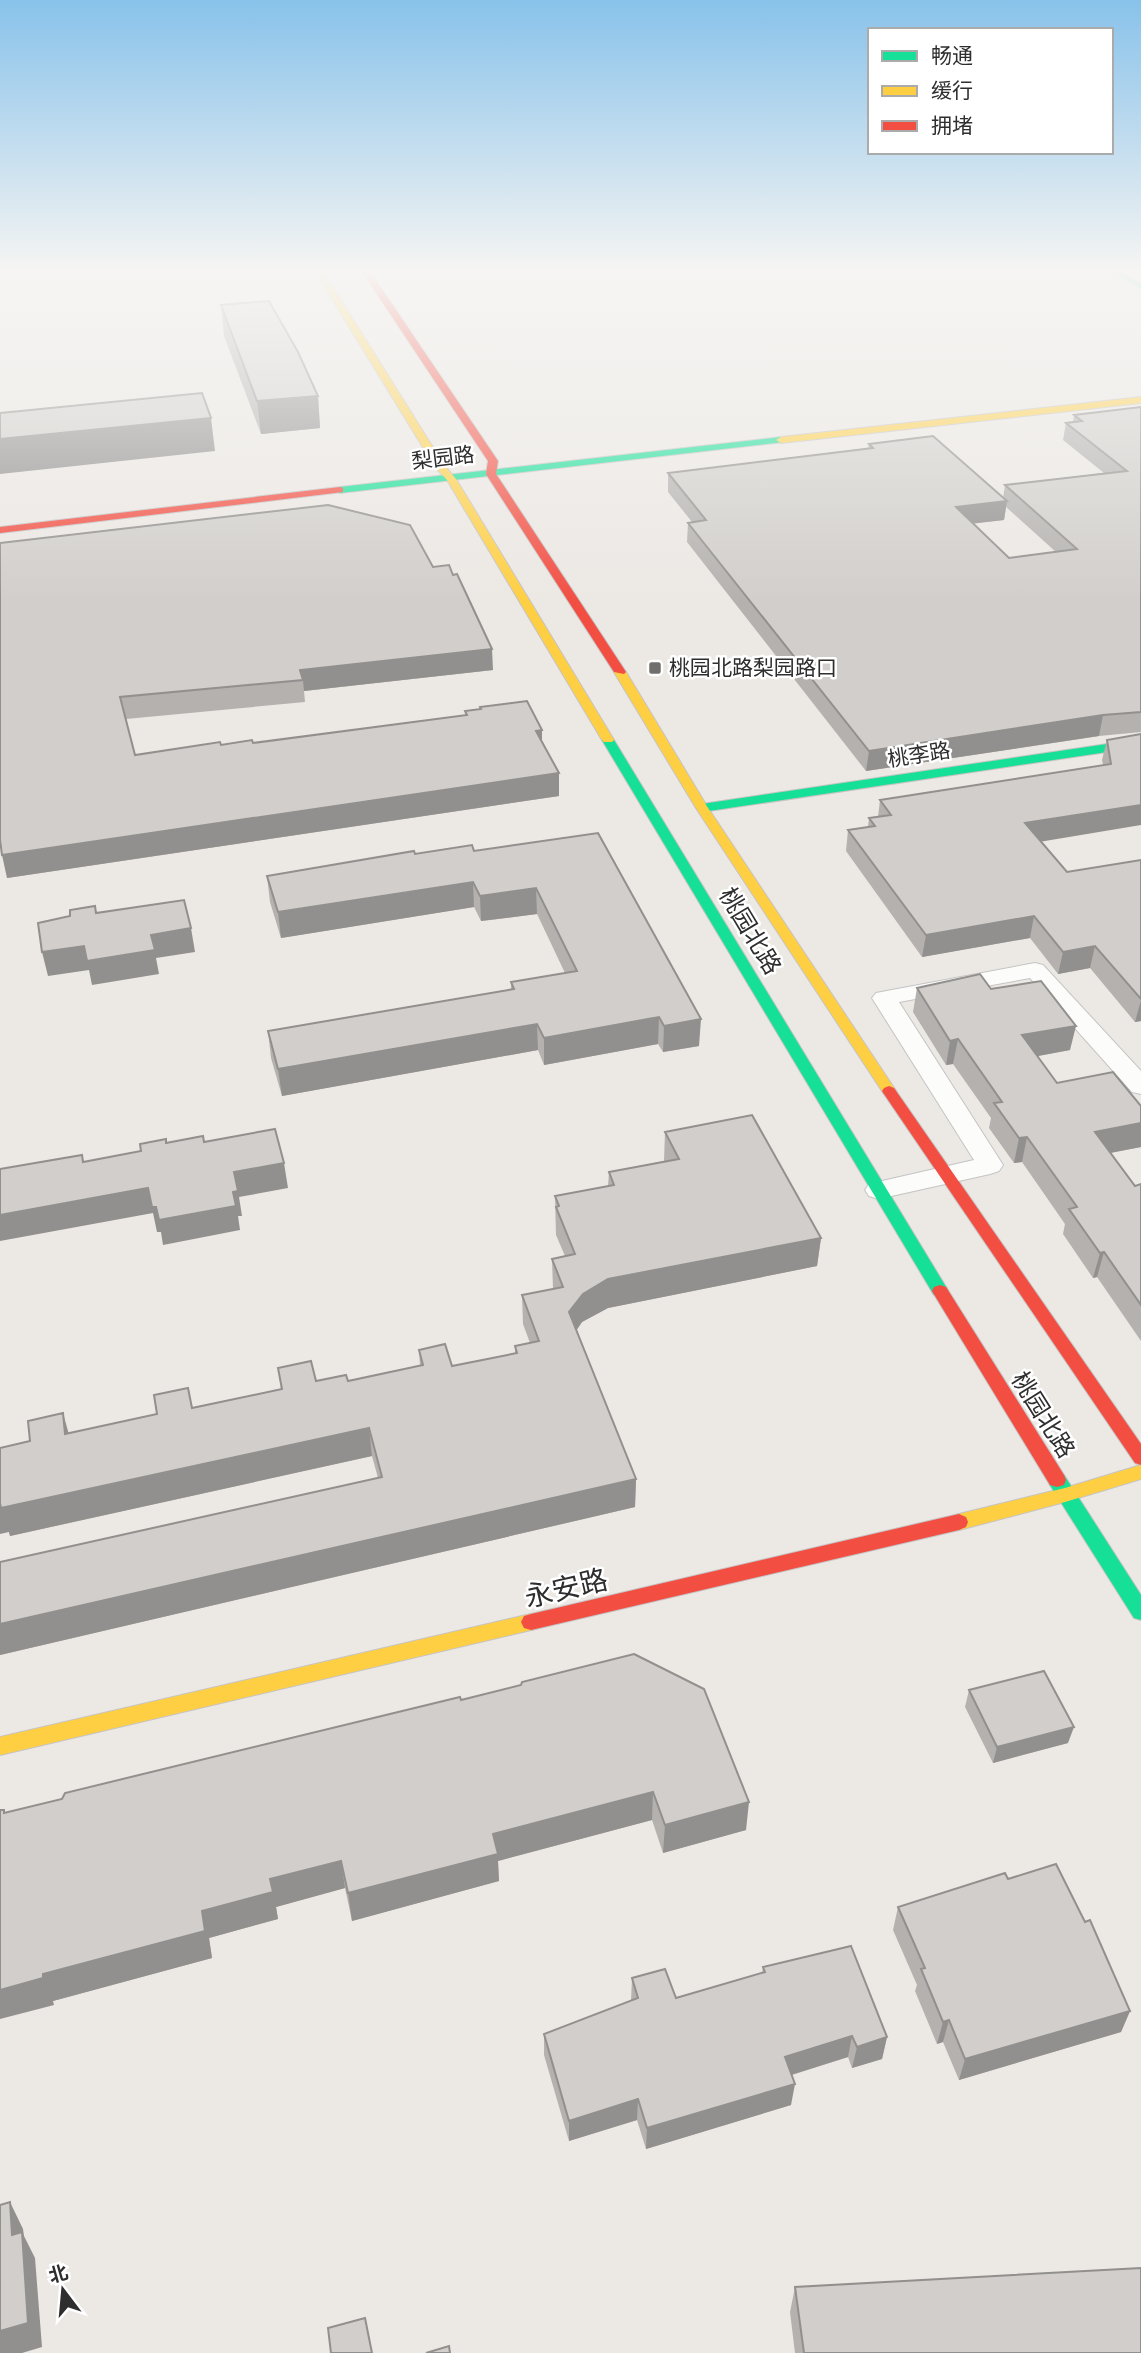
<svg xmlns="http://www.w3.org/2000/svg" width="1141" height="2353" viewBox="0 0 1141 2353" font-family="Signika,'Noto Sans SC',sans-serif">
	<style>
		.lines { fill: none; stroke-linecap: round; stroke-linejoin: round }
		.street-casing { stroke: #c5c4c5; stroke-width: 2 }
		.fast-casing { stroke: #c5c4c5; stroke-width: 2 }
		.slow-casing { stroke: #c5c4c5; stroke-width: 2 }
		.jam-casing { stroke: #c5c4c5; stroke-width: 2 }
		.street { fill: #fcfcfb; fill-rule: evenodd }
		.fast { fill: #16e098; fill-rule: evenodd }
		.slow { fill: #ffcf43; fill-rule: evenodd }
		.jam { fill: #f24e42; fill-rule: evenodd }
		.wall { fill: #b4b1af; fill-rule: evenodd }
		.shaded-wall { fill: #92908e }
		.building { fill: #d1cecb; stroke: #92908e; stroke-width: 2 }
		.poi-dot { fill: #706f6e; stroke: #fff; stroke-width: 2.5 }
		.labels { text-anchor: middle; stroke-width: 5; stroke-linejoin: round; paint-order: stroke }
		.far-street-label { font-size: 21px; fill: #2e2e2e; stroke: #fff }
		.far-poi-label { font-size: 21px; fill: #2e2e2e; stroke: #fff; text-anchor: start }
		.street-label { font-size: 24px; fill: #2e2e2e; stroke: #fff }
		.near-street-label { font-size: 28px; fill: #2e2e2e; stroke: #fff }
	</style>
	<rect width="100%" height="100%" fill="#ece8e4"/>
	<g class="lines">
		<g class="street-casing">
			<path id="street" d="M1035 963 1043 965 1141 1071V1094L1132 1092 1030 978 899 1002 1003 1165 999 1171 990 1174 878 1199 869 1196 865 1190 869 1184 974 1160 872 998 876 993Z"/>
		</g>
		<g class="fast-casing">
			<path id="fast" d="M1114 273H1123L1141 284V289Z
				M781 437 786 440 784 442 340 493 335 490 340 487Z
				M608 736 614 740 946 1287 948 1291 946 1295H934L602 740Z
				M1141 739V747L702 812 696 808 702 804Z
				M1057 1473 1064 1475 1141 1595V1620L1134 1618 1050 1485 1048 1480 1050 1475Z"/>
		</g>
		<g class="slow-casing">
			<path id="slow" d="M316 273H324L444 465 456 479 614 740 612 742H604L602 740 447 480 435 467Z
				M1141 397V403L781 443 776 440 781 437Z
				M620 669 626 672 708 808 896 1091 894 1094H884L696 808 614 672Z
				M1141 1465V1479L1065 1502 959 1530 952 1527 950 1522 952 1517 959 1514 1065 1488Z
				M531 1614 538 1616 541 1622 538 1628 531 1630 0 1755V1737Z"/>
		</g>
		<g class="jam-casing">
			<path id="jam" d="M363 273H371L498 461 496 474 626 672 624 674 614 672 486 474 488 461Z
				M340 487 343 488V492L0 533V527Z
				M889 1086 894 1088 1141 1444V1465L1135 1463 884 1094 882 1091 884 1088Z
				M940 1285 946 1287 1064 1475 1066 1480 1064 1485 1057 1487 1050 1485 932 1291 934 1287Z
				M959 1514 966 1517 968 1522 966 1527 959 1530 531 1630 524 1628 521 1622 524 1616 531 1614Z"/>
		</g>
		<use href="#street" class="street"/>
		<use href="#fast" class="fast"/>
		<use href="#slow" class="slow"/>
		<use href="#jam" class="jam"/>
	</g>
	<path class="wall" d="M221 305 318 396 320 428 261 434 224 336Z
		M1141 407V732L1099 736 866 771 687 542 688 523 692 522 668 492V473L868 448 869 444 1003 498 1005 485 1104 473 1063 440 1066 423 1073 422 1074 415ZM1006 507 1056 552 1009 558 973 523 1004 520Z
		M0 543 433 567 493 670 304 691 305 702 126 719 135 755 221 745 253 743 465 716V711L480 709V707L542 730V743L559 796 7 878Z
		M1141 734 1041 841 1067 872 1141 860V1021L1135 1022 1090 968 1058 974 1030 938 922 957 846 851 848 830 868 827 869 818 878 817 880 800 1103 765 1102 760 1107 740Z
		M598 833 699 1046 663 1052 658 1044 544 1065 538 1050 282 1096 271 1058 268 1031 511 989V982L565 973 537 914 481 921 474 907 281 938 270 902 267 876 415 854 474 851Z
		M917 988 991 989 1070 1050 1037 1056 1057 1083 1141 1106V1147L1110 1153 1135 1186 1141 1184V1341L1097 1277 1093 1278 1063 1234 1065 1224 1022 1162 1014 1163 989 1128 991 1118 953 1064 946 1065 913 1012Z
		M665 1132 821 1238 817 1266 608 1308 582 1322 577 1330 636 1479 635 1507 0 1655V1562L378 1478 372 1456 10 1536 9 1532 68 1433 281 1389 278 1368 316 1381H348L420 1366 419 1350 452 1366 515 1353V1346L530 1343 523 1324 522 1295 553 1289 552 1259 565 1256 556 1235 555 1196 608 1186 609 1172 664 1161Z
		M969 1690 1068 1743 993 1763 965 1707Z
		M461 1700 746 1830 663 1853 652 1820 498 1861 499 1881 352 1921 345 1888 276 1907 278 1919 209 1938 212 1958 53 2001 54 2005 4 1810 5 1813Z
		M1008 1879 1130 2011 1121 2032 959 2080 943 2042 937 2044 915 1991 917 1985 893 1930 898 1907Z
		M763 1967 887 2037 882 2059 852 2068 848 2057 792 2075 791 2105 646 2149 637 2120 569 2141 544 2055V2034L631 2001 632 1978 676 1998 762 1973Z
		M795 2287 1141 2353H795L790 2312Z"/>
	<path class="shaded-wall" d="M318 396 320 428 261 434 257 401Z
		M211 418 215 451 0 474V439Z
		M1007 501 1004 520 953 526 956 507Z
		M492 649 493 670 304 691 303 680 300 670Z
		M1103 715 1099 736 866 771 869 751Z
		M542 730V752L536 731Z
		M559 773V796L7 878 2 855Z
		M1141 805V825L1021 845 1025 823Z
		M473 882 474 907 281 938 278 912Z
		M536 888 537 914 481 921 480 896Z
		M1034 916 1030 938 922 957 926 935Z
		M191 928 195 952 156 958 159 974 92 985 89 970 48 976 42 952Z
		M1095 946 1090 968 1058 974 1063 952Z
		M1141 999V1021L1135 1022 1141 1000Z
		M659 1017 658 1044 544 1065V1038Z
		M701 1019 699 1046 663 1052 664 1026Z
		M537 1024 538 1050 282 1096 278 1069Z
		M1076 1026 1070 1050 1017 1060 1022 1035Z
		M958 1039 953 1064 946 1065 950 1041Z
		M1141 1123V1147L1089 1157 1095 1132Z
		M1027 1137 1022 1162 1014 1163 1019 1138Z
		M284 1163 288 1188 239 1197 242 1216H238L240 1230 163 1245 161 1232H157L153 1213 0 1241V1215L148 1188 156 1207 233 1192 234 1172Z
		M821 1238 817 1266 608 1308 582 1322 569 1340V1312L583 1294 608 1279Z
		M1104 1252 1097 1277 1093 1278 1100 1253Z
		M63 1413 71 1442 65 1434Z
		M369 1428 372 1456 10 1536 9 1532 0 1534V1503Z
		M636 1479 635 1507 0 1655V1624Z
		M1074 1727 1068 1743 993 1763 997 1747Z
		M653 1792 652 1820 498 1861 499 1881 352 1921 348 1893 493 1834Z
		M749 1802 746 1830 663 1853 665 1825Z
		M341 1861 345 1888 276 1907 278 1919 209 1938 212 1958 53 2001 54 2005 0 2019V1990L43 1974 202 1911 270 1879Z
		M1130 2011 1121 2032 959 2080 965 2059Z
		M949 2020 943 2042 937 2044 943 2022Z
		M852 2036 848 2057 781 2078 785 2057Z
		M887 2037 882 2059 852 2068 857 2047Z
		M795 2084 791 2105 646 2149 647 2128Z
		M638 2099 637 2120 569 2141V2121Z
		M10 2202 23 2229 24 2236 35 2258 42 2347 22 2353H0V2331L12 2235Z"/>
	<path class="building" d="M269 301 298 352 318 396 257 401 221 305Z
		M202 393 211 418 0 439V413Z
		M1141 407V712L1103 715 869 751 688 523 706 520 668 473 873 448 869 444 933 436 1007 501 956 507 1009 558 1077 549 1005 485 1127 471 1066 423 1082 421 1074 415Z
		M328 505 410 525 433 567 449 565 453 575 457 574 492 649 300 670 303 680 120 697 135 755 220 742 221 745 252 740 253 743 467 715 465 711 481 709 480 707 527 701 542 730 536 731 559 773 2 855 0 840V543Z
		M1141 734V805L1025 823 1067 872 1141 860V999L1095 946 1063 952 1034 916 926 935 848 830 875 826 869 818 891 815 880 800 1111 764 1107 740Z
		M598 833 701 1019 664 1026 659 1017 544 1038 537 1024 278 1069 268 1031 514 989 511 982 577 971 536 888 480 896 473 882 278 912 267 876 414 851 415 854 472 845 474 851Z
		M184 900 191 928 151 935 155 950 87 961 84 946 42 952 38 923 70 916V910L95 906 96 913Z
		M980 974 991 989 1041 981 1076 1026 1022 1035 1057 1083 1113 1072 1141 1106V1123L1095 1132 1135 1186 1141 1184V1305L1104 1252 1100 1253 1069 1209 1077 1207 1027 1137 1019 1138 994 1103 1002 1102 958 1039 950 1041 917 988Z
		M752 1115 821 1238 608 1279 583 1294 569 1312 636 1479 0 1624V1562L382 1477 369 1428 1 1508 0 1503V1448L30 1441 28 1421 63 1413 65 1434 157 1414 154 1395 188 1388 192 1408 282 1389 278 1368 311 1361 316 1381 346 1375 348 1381 423 1365 419 1350 445 1344 452 1366 517 1353 515 1346 539 1341 522 1295 563 1287 552 1259 575 1254 556 1207 559 1206 555 1196 614 1185 609 1172 679 1159 665 1132Z
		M275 1129 284 1163 234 1172 238 1191 233 1192 236 1206 159 1220 156 1207H152L148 1188 0 1215V1169L82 1155 83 1162 141 1151 140 1144 166 1139V1143L203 1136 204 1142Z
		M634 1654 704 1689 749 1802 665 1825 653 1792 493 1834 498 1854 348 1893 341 1861 270 1879 273 1892 202 1911 205 1931 43 1974V1978L0 1990V1810H4V1813L62 1799 65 1793 460 1697 461 1700 521 1685 522 1682Z
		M1044 1671 1074 1727 997 1747 969 1690Z
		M1056 1864 1085 1922 1090 1920 1130 2011 965 2059 949 2020 943 2022 921 1969 925 1968 898 1907 1005 1873 1008 1879Z
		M851 1946 887 2037 857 2047 852 2036 785 2057 795 2084 647 2128 638 2099 569 2121 544 2034 638 1998 632 1978 665 1969 676 1998 765 1972 763 1967Z
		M10 2202 12 2235 22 2232 28 2323 0 2331V2205Z
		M1141 2268V2353H804L795 2287Z
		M365 2318 372 2353H331L328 2328Z
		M449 2346 450 2353H426Z"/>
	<linearGradient id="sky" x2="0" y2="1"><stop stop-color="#88c2ea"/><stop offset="0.45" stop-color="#f6f5f3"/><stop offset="1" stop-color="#f6f5f3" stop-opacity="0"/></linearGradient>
	<rect width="1141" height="602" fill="url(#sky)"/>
	<rect class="poi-dot" x="648" y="661" width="14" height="14" rx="3.5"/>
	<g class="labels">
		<g class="far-street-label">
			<text transform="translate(443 458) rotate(-7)" y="7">梨园路</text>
			<text transform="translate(919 755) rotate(-9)" y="7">桃李路</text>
		</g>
		<g class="far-poi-label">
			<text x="669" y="675">桃园北路梨园路口</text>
		</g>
		<g class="street-label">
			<text transform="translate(750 931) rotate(59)" y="8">桃园北路</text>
			<text transform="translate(1043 1415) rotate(58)" y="8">桃园北路</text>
		</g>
		<g class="near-street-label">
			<text transform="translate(566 1588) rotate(-13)" y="10">永安路</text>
		</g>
	</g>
	<rect x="868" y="28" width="245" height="126" fill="#ffffff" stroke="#ababab" stroke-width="2"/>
	<rect x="882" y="51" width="35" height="10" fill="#16e098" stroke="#ababab" stroke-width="2"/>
	<text x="931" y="63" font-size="21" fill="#2e2e2e">畅通</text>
	<rect x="882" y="86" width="35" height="10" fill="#ffcf43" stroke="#ababab" stroke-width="2"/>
	<text x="931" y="98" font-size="21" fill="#2e2e2e">缓行</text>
	<rect x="882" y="121" width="35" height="10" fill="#f24e42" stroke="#ababab" stroke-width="2"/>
	<text x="931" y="133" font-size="21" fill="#2e2e2e">拥堵</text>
	<g transform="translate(63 2290) rotate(344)" stroke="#ffffff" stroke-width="5" paint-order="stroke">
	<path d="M0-5L12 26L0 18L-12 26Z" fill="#2e2e2e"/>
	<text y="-10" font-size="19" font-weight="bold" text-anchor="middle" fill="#2e2e2e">北</text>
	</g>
</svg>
